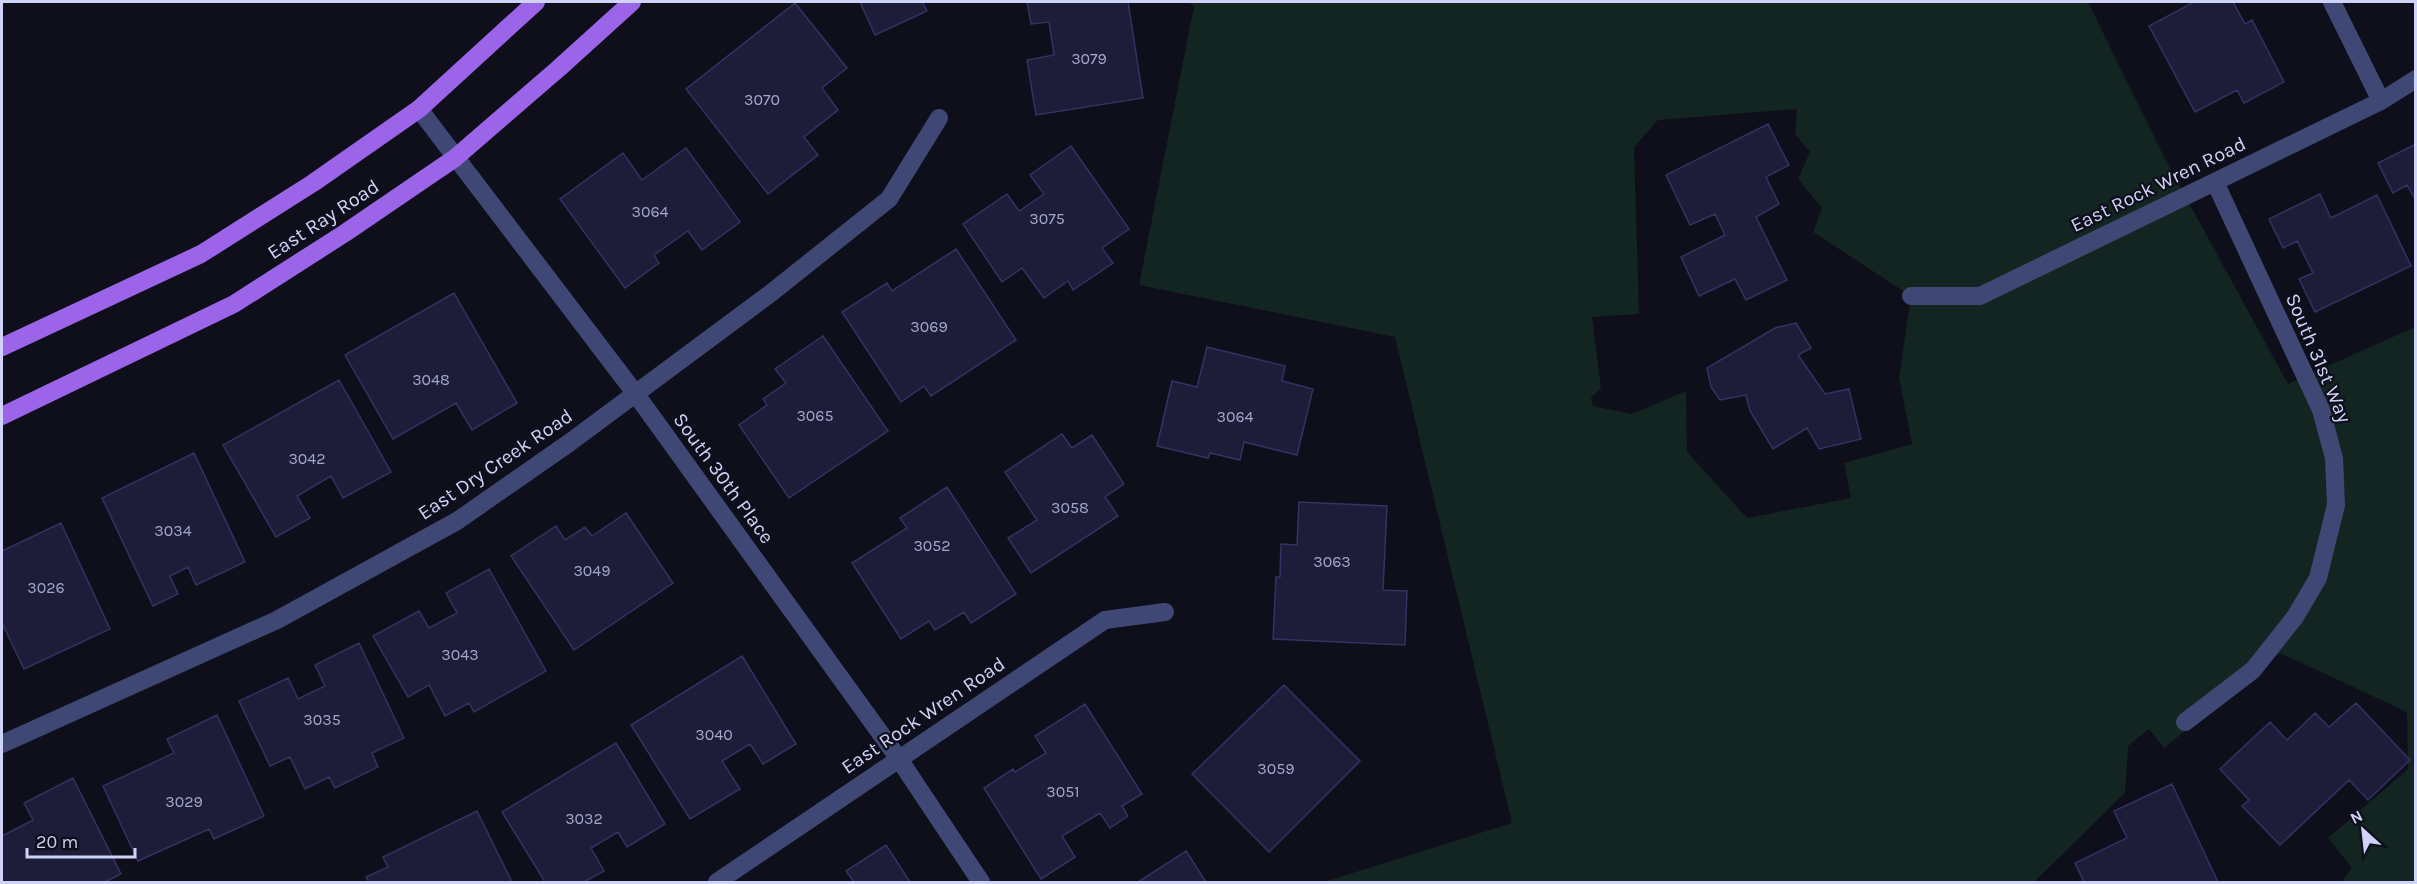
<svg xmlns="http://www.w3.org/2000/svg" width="2417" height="884" viewBox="0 0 2417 884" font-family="Karla,sans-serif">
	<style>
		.green { fill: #122520; fill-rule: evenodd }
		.building { fill: #1d1d3a; stroke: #323363; stroke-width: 1.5 }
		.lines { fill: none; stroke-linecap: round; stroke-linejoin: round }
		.minor { stroke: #3f4874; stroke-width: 18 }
		.major { stroke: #9c65e9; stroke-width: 18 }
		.labels { text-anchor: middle; stroke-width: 4.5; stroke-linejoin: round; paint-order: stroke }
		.number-label { font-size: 16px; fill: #a2a6c8 }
		.street-label { font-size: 20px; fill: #cfd3f8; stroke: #0e0f1b }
	</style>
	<rect width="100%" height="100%" fill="#0e0f1b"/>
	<path class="green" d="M1188 2H2088L2165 159 2288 384 2415 327V882H2341L2352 868 2328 838 2408 769 2407 712 2280 653 2164 748 2149 729 2128 746 2125 793 2034 882H1324L1512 823 1395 337 1139 285 1194 6ZM1797 109 1795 134 1810 152 1798 179 1822 208 1813 232 1911 296 1899 378 1912 444 1844 463 1851 498 1747 518 1687 452 1686 391 1632 414 1593 406 1591 397 1601 389 1592 317 1639 314 1634 147 1658 120Z"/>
	<path class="building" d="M860 2H922L927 11 875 35Z
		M1027 2H1128L1143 98 1036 115 1027 60 1054 55 1049 22 1031 24Z
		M2194 2H2233L2245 24 2252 20 2284 82 2244 103 2237 90 2195 112 2149 26Z
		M795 3 847 68 822 88 838 110 804 137 818 155 768 194 686 89Z
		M1768 124 1789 165 1766 177 1779 204 1756 217 1787 280 1746 300 1735 279 1699 296 1681 257 1725 235 1715 214 1690 225 1666 175Z
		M2416 144V201L2407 185 2393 193 2378 163Z
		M1071 146 1129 229 1102 248 1113 263 1073 290 1068 281 1044 298 1022 268 1002 282 963 224 1007 194 1019 211 1044 194 1030 175Z
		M686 148 740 222 702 250 688 231 654 255 659 263 625 288 560 199 623 153 642 180Z
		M2320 194 2331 218 2377 195 2411 266 2315 312 2299 279 2313 273 2297 241 2283 248 2269 219Z
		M956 249 1016 340 931 396 924 386 901 402 842 312 887 283 892 291Z
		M454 293 517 403 472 430 456 403 393 439 345 355Z
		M1796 323 1811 348 1798 355 1825 394 1849 389 1861 439 1819 449 1807 428 1773 449 1750 411 1746 395 1720 400 1711 387 1707 368 1775 328Z
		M823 336 888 431 789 498 739 425 767 405 763 399 786 383 775 369Z
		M1207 347 1285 366 1282 381 1313 389 1297 455 1244 442 1240 460 1210 453 1208 458 1157 446 1172 381 1197 387Z
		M339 380 391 472 343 498 331 476 297 496 310 518 276 537 223 445Z
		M1062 434 1072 448 1092 435 1124 484 1105 497 1118 516 1031 573 1008 538 1037 520 1005 472Z
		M194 453 245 562 196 585 188 567 170 576 178 594 153 606 102 498Z
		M947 487 1016 594 971 623 964 612 935 630 929 621 901 639 852 563 907 528 900 518Z
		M1299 502 1387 506 1383 590 1407 591 1405 645 1273 639 1276 577H1280L1281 544 1297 545Z
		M626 513 673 583 574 650 511 556 556 526 565 540 585 527 592 536Z
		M61 523 110 629 24 669 2 623V551Z
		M489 569 546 671 474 712 469 703 445 716 429 685 408 697 373 636 419 611 429 628 457 613 446 593Z
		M359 643 404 738 372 753 378 767 335 788 329 777 305 789 290 757 270 766 239 701 288 678 298 699 325 686 315 665Z
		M742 656 796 744 763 764 750 744 722 761 740 789 690 819 631 725Z
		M1284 685 1360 761 1269 852 1192 774Z
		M2356 703 2410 760 2368 800 2349 780 2280 845 2242 806 2249 800 2220 769 2270 722 2287 740 2315 713 2329 727Z
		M1085 704 1142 794 1122 806 1128 816 1110 828 1100 813 1062 836 1075 857 1041 879 984 788 1013 769 1015 772 1046 753 1035 736Z
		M217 715 264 816 214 839 209 829 138 861 103 786 174 753 167 739Z
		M616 743 665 824 627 847 618 832 591 848 604 871 584 882H545L502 812Z
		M73 778 121 874 105 882H2V836L33 820 24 803Z
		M2172 784 2218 882H2084L2075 863 2127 838 2114 811Z
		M477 811 512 882H369L366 877 388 867 383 857Z
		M886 845 910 882H854L846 871Z
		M1186 851 1206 882H1138Z"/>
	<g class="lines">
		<path class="minor" d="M2332 2 2381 101
			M419 109 635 393 899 759 981 882
			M1911 296H1980L2381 101 2416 79
			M2185 722 2253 670 2295 617 2318 578 2336 505 2334 458 2321 410 2215 182
			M2 744 277 620 457 521 569 443 771 293 889 199 939 118
			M717 882 1105 620 1165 612"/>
		<path class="major" d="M2 347 201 254 313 183 419 109 536 2
			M2 416 234 304 345 233 455 158 558 69 632 2"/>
	</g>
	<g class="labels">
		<g class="number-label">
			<text x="1089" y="64">3079</text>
			<text x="762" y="105">3070</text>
			<text x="650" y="217">3064</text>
			<text x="1047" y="224">3075</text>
			<text x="929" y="332">3069</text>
			<text x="431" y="385">3048</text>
			<text x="815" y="421">3065</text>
			<text x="1235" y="422">3064</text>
			<text x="307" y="464">3042</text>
			<text x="1070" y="513">3058</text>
			<text x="173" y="536">3034</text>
			<text x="932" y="551">3052</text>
			<text x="1332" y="567">3063</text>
			<text x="592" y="576">3049</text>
			<text x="46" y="593">3026</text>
			<text x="460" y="660">3043</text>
			<text x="322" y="725">3035</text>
			<text x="714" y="740">3040</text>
			<text x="1276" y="774">3059</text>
			<text x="1063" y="797">3051</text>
			<text x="184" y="807">3029</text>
			<text x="584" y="824">3032</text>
		</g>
		<g class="street-label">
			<text transform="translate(2158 184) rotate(-26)" y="7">East Rock Wren Road</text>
			<text transform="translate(323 219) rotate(-33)" y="7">East Ray Road</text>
			<text transform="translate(2319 358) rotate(67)" y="7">South 31st Way</text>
			<text transform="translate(495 464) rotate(-34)" y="7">East Dry Creek Road</text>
			<text transform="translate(724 478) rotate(54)" y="7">South 30th Place</text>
			<text transform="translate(923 715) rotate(-34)" y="7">East Rock Wren Road</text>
		</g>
	</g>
	<rect width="2417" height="884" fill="none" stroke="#cfd3f8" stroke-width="6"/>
	<g transform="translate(2363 830) rotate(333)" stroke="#0e0f1b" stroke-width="4.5" paint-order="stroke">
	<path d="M0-4.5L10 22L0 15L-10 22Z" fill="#cfd3f8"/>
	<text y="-9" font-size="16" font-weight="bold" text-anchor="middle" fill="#cfd3f8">N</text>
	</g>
	<path d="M27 848v9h108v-9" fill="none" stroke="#cfd3f8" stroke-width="3"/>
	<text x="36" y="848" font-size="18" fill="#cfd3f8" stroke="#0e0f1b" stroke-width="4.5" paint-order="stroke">20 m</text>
</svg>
